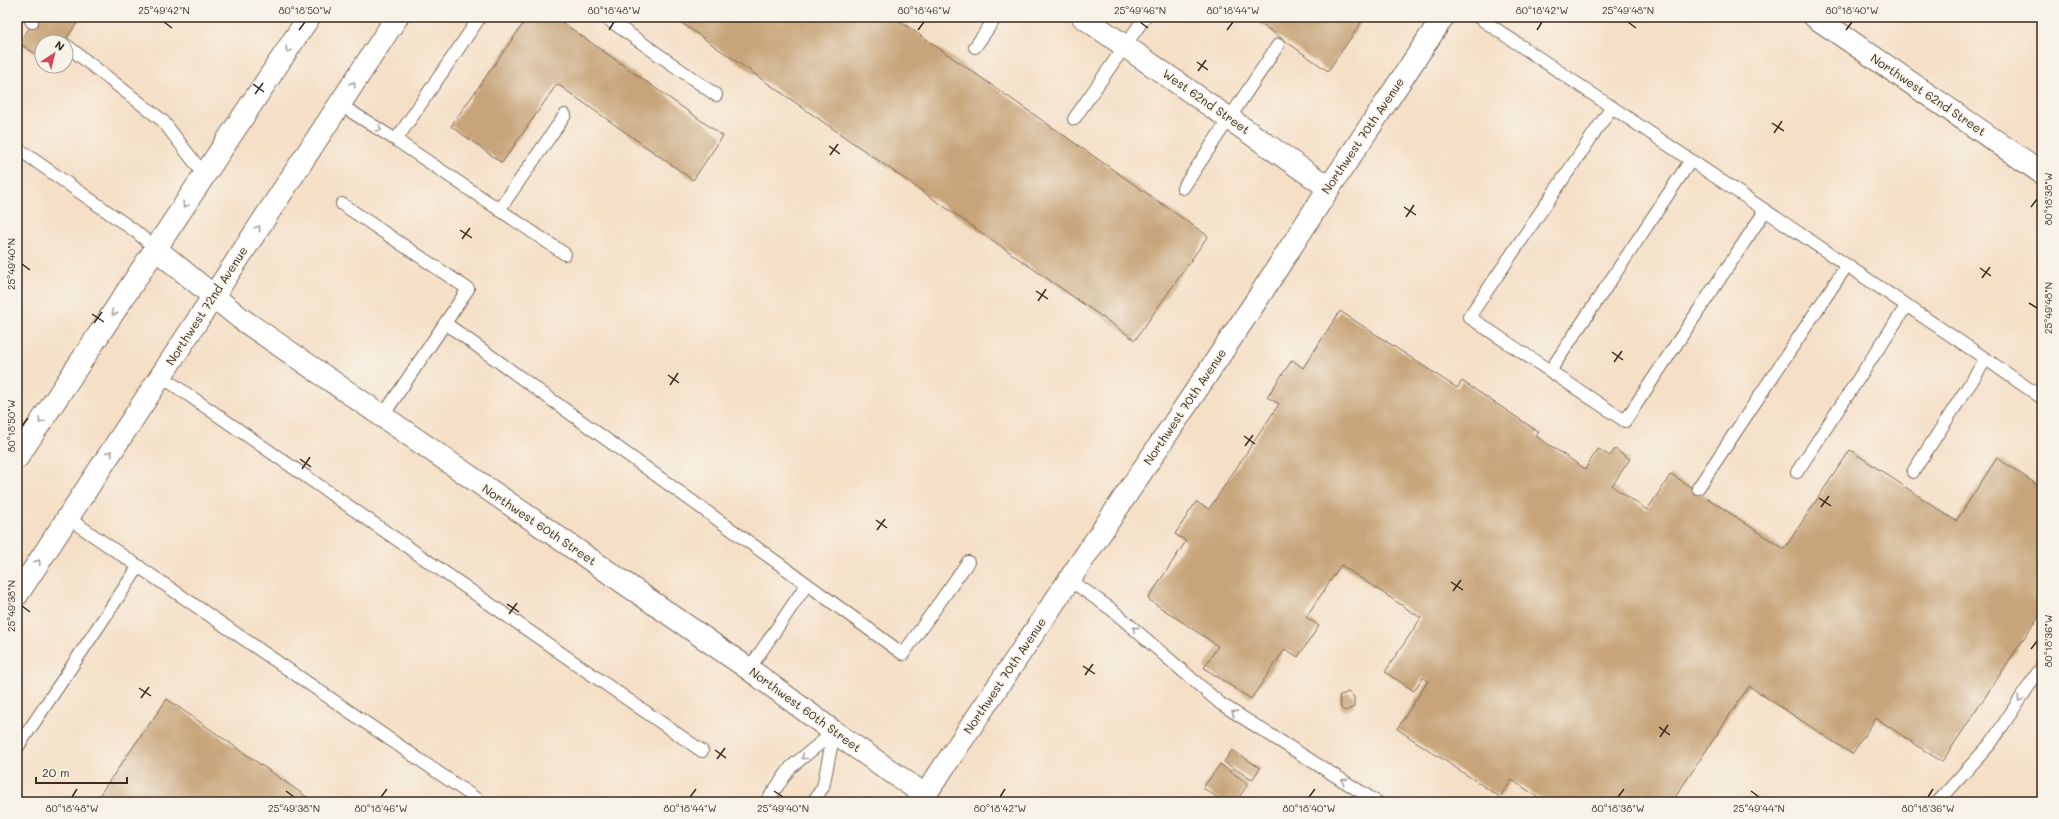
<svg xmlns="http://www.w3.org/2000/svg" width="2059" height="819" viewBox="0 0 2059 819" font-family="Mali,sans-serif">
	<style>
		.building { fill: #c7a479 }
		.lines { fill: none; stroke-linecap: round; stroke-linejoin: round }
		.service-casing { stroke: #7c6959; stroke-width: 14 }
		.minor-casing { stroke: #7c6959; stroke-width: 24 }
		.secondary-casing { stroke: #7c6959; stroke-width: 24 }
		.service { stroke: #fff; stroke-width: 12 }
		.minor { stroke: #fff; stroke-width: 22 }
		.secondary { stroke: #fff; stroke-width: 22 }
		.oneway { stroke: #a79f9a }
		.ticks { fill: none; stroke: #3b2a1e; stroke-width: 1.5 }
		.labels { text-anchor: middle; stroke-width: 3; stroke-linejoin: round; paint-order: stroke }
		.street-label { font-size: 12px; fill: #3b2a1e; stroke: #f7f3e8 }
		.neatline { fill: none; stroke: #3b2a1e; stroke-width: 1.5 }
		.ticks-label { font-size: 10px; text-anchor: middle; fill: #3b2a1e }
	</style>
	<rect width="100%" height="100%" fill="#f7f3e8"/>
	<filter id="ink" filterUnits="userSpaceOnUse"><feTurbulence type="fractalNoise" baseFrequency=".025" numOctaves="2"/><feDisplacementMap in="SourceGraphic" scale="8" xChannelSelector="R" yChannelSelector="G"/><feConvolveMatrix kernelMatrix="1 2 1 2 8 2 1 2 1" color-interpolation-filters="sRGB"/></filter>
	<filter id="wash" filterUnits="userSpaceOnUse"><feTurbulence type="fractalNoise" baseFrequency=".012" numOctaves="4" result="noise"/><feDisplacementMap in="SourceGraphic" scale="16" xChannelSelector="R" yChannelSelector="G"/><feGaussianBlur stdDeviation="0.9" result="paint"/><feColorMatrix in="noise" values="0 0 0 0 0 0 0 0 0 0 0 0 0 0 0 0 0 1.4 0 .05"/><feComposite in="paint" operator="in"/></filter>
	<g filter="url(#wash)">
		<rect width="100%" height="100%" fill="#f5dfc6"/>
		<g id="blocks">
			<path class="building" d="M37 17H81L64 42H42V58L19 43Z
				M528 17H555L723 136 693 180 557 84 502 163 451 126Z
				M673 17H894L1208 236 1135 340Z
				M1251 17H1365L1328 71Z
				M1340 311 1457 388 1462 381 1539 432 1536 436 1585 469 1598 449 1610 456 1615 449 1630 459 1612 486 1647 510 1671 474 1784 549 1850 450 1956 521 1997 458 2042 488V611L1942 762 1876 718 1852 754 1749 686 1672 802H1545L1512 780 1500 797 1397 729 1428 681 1423 677 1414 691 1385 672 1421 618 1341 565 1306 617 1319 626 1298 657 1285 649 1251 699 1204 668 1218 646 1148 599 1186 541 1175 534 1196 502 1209 509 1279 404 1267 397 1292 360 1303 368Z
				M1348 692 1354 697V707L1345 711 1341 708 1339 696Z
				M167 699 314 802H105L98 797Z
				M1232 750 1260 768 1252 780 1224 762Z
				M1220 764 1248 784 1236 802H1224L1203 788Z"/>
		</g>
	</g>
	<g filter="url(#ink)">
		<use href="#blocks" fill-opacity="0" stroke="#7c6959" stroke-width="1"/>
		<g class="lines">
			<g class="service-casing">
				<path id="service" d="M29 17 32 22
					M605 17 716 95
					M1478 17 1986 359 1913 472
					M66 45 163 121 205 176
					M975 47 996 17
					M339 104 396 140 565 254
					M1612 107 1469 317 1625 421 1765 211
					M1074 119 1145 17
					M396 140 480 17
					M17 148 135 231 156 249
					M1183 188 1278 45
					M342 204 468 289 382 417
					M499 210 565 115
					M445 323 807 584
					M1986 359 2042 398
					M1550 371 1691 160
					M161 376 702 751
					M1797 472 1907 305
					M1698 488 1847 265
					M68 518 481 802
					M1070 580 1111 609 1221 704 1377 802
					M749 669 807 584 903 654 968 562
					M17 748 139 566
					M766 802 791 767 834 732
					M813 802 823 787 834 732
					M1938 802 1991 743 2042 666"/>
			</g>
			<g class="minor-casing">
				<path id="minor" d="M1083 17 1329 188
					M1815 17 2042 173
					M156 249 240 318 749 669 834 732 925 795 1256 301 1329 188 1443 17"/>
			</g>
			<g class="secondary-casing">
				<path id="secondary" d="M17 458 309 17
					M17 595 397 17"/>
			</g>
			<use href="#service" class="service"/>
			<use href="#minor" class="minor"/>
			<use href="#secondary" class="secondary"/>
		</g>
		<defs><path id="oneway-chevron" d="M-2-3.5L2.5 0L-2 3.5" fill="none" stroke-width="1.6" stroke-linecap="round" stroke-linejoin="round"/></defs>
		<g class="oneway">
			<use href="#oneway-chevron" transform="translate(288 50) rotate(123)"/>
			<use href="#oneway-chevron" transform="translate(353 84) rotate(-57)"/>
			<use href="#oneway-chevron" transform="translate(379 129) rotate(32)"/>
			<use href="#oneway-chevron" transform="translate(185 205) rotate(124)"/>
			<use href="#oneway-chevron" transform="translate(258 228) rotate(-57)"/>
			<use href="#oneway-chevron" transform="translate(114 313) rotate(124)"/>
			<use href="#oneway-chevron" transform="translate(41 421) rotate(124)"/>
			<use href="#oneway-chevron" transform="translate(110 453) rotate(-57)"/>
			<use href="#oneway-chevron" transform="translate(38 562) rotate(-57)"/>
			<use href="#oneway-chevron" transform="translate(1135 629) rotate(-139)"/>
			<use href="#oneway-chevron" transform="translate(2020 699) rotate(124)"/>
			<use href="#oneway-chevron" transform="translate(1234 713) rotate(-148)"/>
			<use href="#oneway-chevron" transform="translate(804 757) rotate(141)"/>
			<use href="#oneway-chevron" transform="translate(1344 781) rotate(-148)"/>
		</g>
	</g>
	<path class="ticks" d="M164 22 172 28M1140 22 1148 28M1628 22 1636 28M299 30 305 22M609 30 614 22M918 30 924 22M1227 30 1233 22M1537 30 1542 22M1846 30 1852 22M1197 62 1208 70M1198 71 1206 60M253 84 264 92M255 94 263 83M1772 123 1784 131M1774 133 1782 121M829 146 840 154M830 155 838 144M1404 207 1416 215M2031 207 2037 199M1406 217 1414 205M460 230 472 238M462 239 470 228M22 264 30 270M1980 268 1991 276M1982 278 1990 267M1036 291 1048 299M1038 301 1046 289M2029 303 2037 308M92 314 104 322M94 323 102 312M1612 352 1623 360M1614 362 1622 351M668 375 679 383M670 385 678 373M22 426 28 418M1244 436 1255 444M1245 446 1253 435M300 459 311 467M302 469 310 457M1819 498 1831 506M1821 507 1829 496M876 520 887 528M877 530 885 519M1451 582 1463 590M1453 591 1461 580M507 604 519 612M22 606 30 612M509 614 517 603M2031 649 2037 641M1083 666 1095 674M1085 675 1093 664M139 688 151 696M141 698 149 687M1659 727 1670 735M1660 737 1668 725M715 750 726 758M717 759 725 748M286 791 294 797M774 791 783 797M1751 791 1759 797M72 797 77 789M381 797 387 789M690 797 696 789M1000 797 1005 789M1309 797 1315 789M1618 797 1624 789M1928 797 1933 789"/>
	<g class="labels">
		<g class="street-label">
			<text transform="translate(1928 95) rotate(34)" y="4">Northwest 62nd Street</text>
			<text transform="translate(1206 102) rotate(35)" y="4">West 62nd Street</text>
			<text transform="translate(1363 136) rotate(-56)" y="4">Northwest 70th Avenue</text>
			<text transform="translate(207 306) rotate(-57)" y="4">Northwest 72nd Avenue</text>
			<text transform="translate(1185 407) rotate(-56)" y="4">Northwest 70th Avenue</text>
			<text transform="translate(539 525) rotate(34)" y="4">Northwest 60th Street</text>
			<text transform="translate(1005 676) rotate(-56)" y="4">Northwest 70th Avenue</text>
			<text transform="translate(805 710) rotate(36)" y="4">Northwest 60th Street</text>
		</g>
	</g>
	<rect width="2059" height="819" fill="none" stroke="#f7f3e8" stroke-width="44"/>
	<g transform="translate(54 54) rotate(35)"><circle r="19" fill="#f7f3e8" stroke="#aca397"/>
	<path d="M0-3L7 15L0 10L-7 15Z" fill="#d1495b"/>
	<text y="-6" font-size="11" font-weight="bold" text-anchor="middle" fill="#3b2a1e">N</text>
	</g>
	<path d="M36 777v6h91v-6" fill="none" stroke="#3b2a1e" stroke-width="2"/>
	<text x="42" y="777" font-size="12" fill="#3b2a1e" stroke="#f7f3e8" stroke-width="3" paint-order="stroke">20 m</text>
	<rect x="22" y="22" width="2015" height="775" class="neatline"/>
	<g class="ticks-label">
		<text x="164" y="14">25°49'42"N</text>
		<text x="305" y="14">80°18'50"W</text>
		<text x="614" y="14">80°18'48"W</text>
		<text x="924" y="14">80°18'46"W</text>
		<text x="1140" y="14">25°49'46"N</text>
		<text x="1233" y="14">80°18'44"W</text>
		<text x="1542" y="14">80°18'42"W</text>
		<text x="1628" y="14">25°49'48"N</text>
		<text x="1852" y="14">80°18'40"W</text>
		<text transform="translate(2048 199) rotate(-90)" y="4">80°18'38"W</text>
		<text transform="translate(11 264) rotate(-90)" y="4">25°49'40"N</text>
		<text transform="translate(2048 308) rotate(-90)" y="4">25°49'48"N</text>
		<text transform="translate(11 426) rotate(-90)" y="4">80°18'50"W</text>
		<text transform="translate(11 606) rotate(-90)" y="4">25°49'38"N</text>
		<text transform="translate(2048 641) rotate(-90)" y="4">80°18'36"W</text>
		<text x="72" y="812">80°18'48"W</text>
		<text x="294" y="812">25°49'38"N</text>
		<text x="381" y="812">80°18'46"W</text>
		<text x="690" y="812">80°18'44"W</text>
		<text x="783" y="812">25°49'40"N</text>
		<text x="1000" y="812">80°18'42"W</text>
		<text x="1309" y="812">80°18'40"W</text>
		<text x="1618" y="812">80°18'38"W</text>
		<text x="1759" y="812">25°49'44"N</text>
		<text x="1928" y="812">80°18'36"W</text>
	</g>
</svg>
